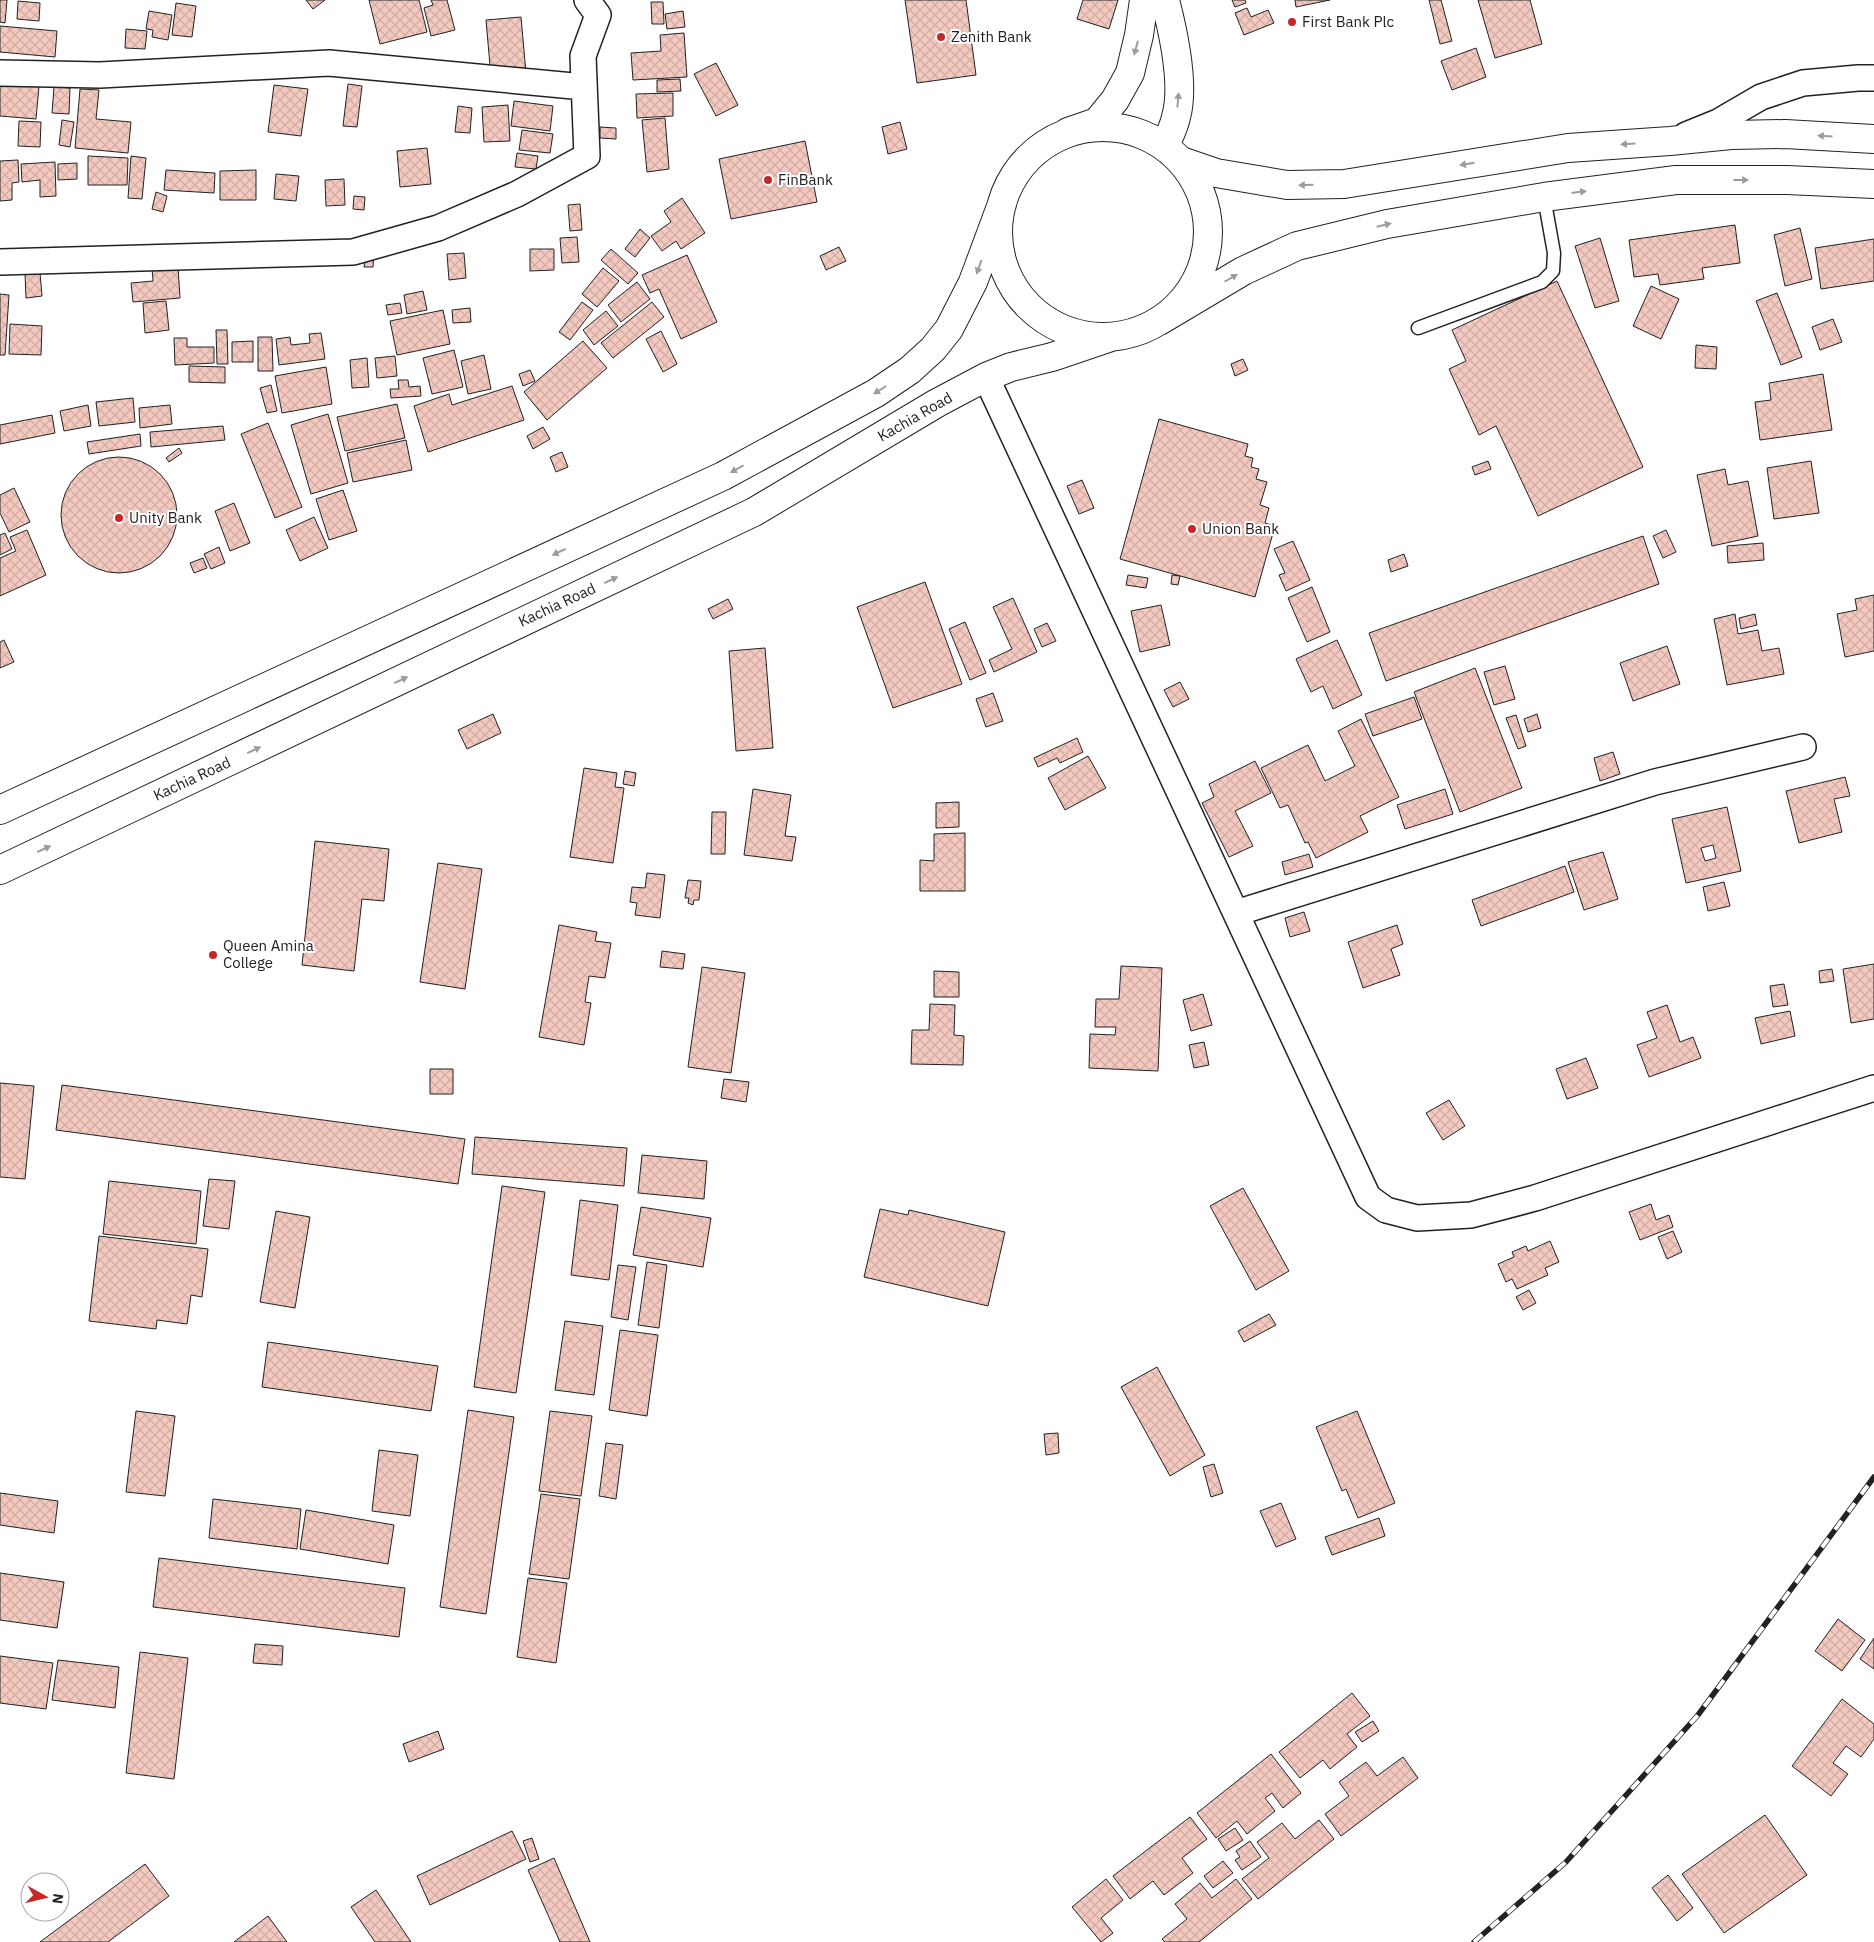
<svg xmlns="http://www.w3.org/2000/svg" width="1874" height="1942" viewBox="0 0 1874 1942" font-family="'IBM Plex Sans',sans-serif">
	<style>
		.building { fill: url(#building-cross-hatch); stroke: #222; fill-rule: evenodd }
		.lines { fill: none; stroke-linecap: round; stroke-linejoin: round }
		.service-casing { stroke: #222; stroke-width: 15 }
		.minor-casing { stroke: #222; stroke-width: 28 }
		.tertiary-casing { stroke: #222; stroke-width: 30 }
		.primary-casing { stroke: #222; stroke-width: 30 }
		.service { stroke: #fff; stroke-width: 12 }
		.minor { stroke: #fff; stroke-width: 25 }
		.tertiary { stroke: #fff; stroke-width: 28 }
		.primary { stroke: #fff; stroke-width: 28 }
		.rail-casing { stroke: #222; stroke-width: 5.5 }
		.rail { stroke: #fff; stroke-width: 4; stroke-dasharray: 11; stroke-linecap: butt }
		.oneway { fill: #9c9c9c }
		.poi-dot { fill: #c62828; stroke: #fff; stroke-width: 2 }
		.labels { text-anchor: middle; stroke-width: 4; stroke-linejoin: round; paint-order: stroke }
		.poi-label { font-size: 15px; fill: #222; stroke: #fff; text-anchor: start }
		.street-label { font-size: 15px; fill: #222; stroke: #fff }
	</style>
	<defs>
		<pattern id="building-cross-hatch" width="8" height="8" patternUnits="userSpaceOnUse" patternTransform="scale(1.25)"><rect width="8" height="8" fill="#f3c9c0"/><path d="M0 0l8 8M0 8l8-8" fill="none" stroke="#d0aca5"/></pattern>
	</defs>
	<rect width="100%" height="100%" fill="#fff"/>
	<path class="building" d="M0 0H7L5 23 0 22Z
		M306 0H325L313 9Z
		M369 0H419L427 32 380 44Z
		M431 0H447L455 30 431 36 424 8 433 5Z
		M905 0H966L976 75 917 83Z
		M1083 0H1118L1109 29 1077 19Z
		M1232 0H1245L1246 3 1235 7Z
		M1295 0H1330L1296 7Z
		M1429 0H1441L1452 41 1440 44Z
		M1478 0H1530L1542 44 1495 58Z
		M18 1 40 3 39 21 17 19Z
		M651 2H663L664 24H652Z
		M176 3 196 6 192 37 172 35Z
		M1247 8 1251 17 1268 10 1274 23 1244 35 1235 13Z
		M149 11 172 15 168 40 152 37 153 30 146 29Z
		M683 11 685 27 667 29 665 14Z
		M521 17 526 73 491 77 486 20Z
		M0 26 57 31 55 57 0 52Z
		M126 29 147 31 145 49 125 48Z
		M684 33 687 77 633 80 631 53 661 51 660 35Z
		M1476 48 1486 77 1452 90 1441 61Z
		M716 63 738 105 716 116 694 74Z
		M680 79 681 91 657 92V80Z
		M0 83 39 86 36 119 0 116Z
		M348 84 362 86 357 127 343 126Z
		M274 85 308 89 301 136 268 132Z
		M54 87 70 88 69 114 52 113Z
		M80 89 99 90 96 119 131 122 128 153 75 148Z
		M673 93V116L637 118 636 94Z
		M514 101 553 106 550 131 511 126Z
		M508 105 510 141 484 142 482 107Z
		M458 106 472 108 470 133 455 132Z
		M665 118 669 169 647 172 642 120Z
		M62 120 74 122 70 147 59 145Z
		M19 121 41 122 40 147 18 146Z
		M900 122 907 149 888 154 882 127Z
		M600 127 616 128V139L600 138Z
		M522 130 553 134 550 153 519 150Z
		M805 141 817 202 731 219 719 159Z
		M427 148 431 184 400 187 397 151Z
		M517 153 538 156 536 169 515 167Z
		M88 156 128 158 127 185H88Z
		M131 156 146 158 142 199 128 198Z
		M18 160 19 182 12 183V200L0 201V161Z
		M55 162 56 196 40 197V180L22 182 21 164Z
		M77 163V179L58 180V164Z
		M166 170 215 173 214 193 164 190Z
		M256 170V200H220V171Z
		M276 174 299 176 296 201 274 199Z
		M344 179 345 205 326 206 325 180Z
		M156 192 167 196 163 212 152 209Z
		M354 196 365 197 364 210 353 209Z
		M682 198 705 233 681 249 676 241 662 251 651 236 671 222 664 211Z
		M580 204 582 230 570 231 568 205Z
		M1735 225 1740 263 1702 268 1704 279 1660 285 1658 274 1634 277 1629 240Z
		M1800 228 1812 279 1785 286 1774 235Z
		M640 229 650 238 635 257 625 249Z
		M577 237 579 262 562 263 560 238Z
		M1600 238 1619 301 1595 308 1575 246Z
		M1874 239V281L1821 289 1815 248Z
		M839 247 846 261 826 270 820 256Z
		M530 249H554V270L530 271Z
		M611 249 638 273 628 284 601 260Z
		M366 251 374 252 373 267H364Z
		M464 253 466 278 449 280 447 254Z
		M687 255 717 322 681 339 659 289 650 293 642 275Z
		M178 267 180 298 133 302 131 283 153 281 152 268Z
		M603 268 619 281 597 307 582 294Z
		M40 273 42 296 26 298 25 274Z
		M1557 281 1643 467 1538 516 1496 426 1479 435 1449 369 1466 361 1452 330Z
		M637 282 650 299 621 322 608 305Z
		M1651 286 1679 299 1661 339 1633 326Z
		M423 291 427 310 407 314 404 295Z
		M1777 293 1802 357 1781 365 1756 301Z
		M0 294 9 295 5 355H0Z
		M166 301 169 330 145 333 143 303Z
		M582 302 593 310 570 340 559 332Z
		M652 302 664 317 613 358 601 343Z
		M400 303 402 313 388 315 386 305Z
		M470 308 471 322 453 323 452 310Z
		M443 310 450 344 397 355 390 321Z
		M606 311 618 326 594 345 583 330Z
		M1833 319 1842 342 1820 350 1812 327Z
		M10 324 42 326 41 355 9 354Z
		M216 330H227L228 364H217Z
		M661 331 677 364 663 372 646 339Z
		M321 333 325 359 279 365 276 339 290 337 291 345 310 343 309 334Z
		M258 337H272L273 371H258Z
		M174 338H187V347H214V363L175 365Z
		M253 341V362H232V342Z
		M583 341 607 368 547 420 524 392Z
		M1696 345 1717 347 1716 369 1695 368Z
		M454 350 463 387 432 394 423 358Z
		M484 355 491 389 468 394 461 361Z
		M395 356 397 376 377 378 375 358Z
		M367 358 369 387 352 388 350 360Z
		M1243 359 1248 370 1235 376 1231 364Z
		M189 366 225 367V383L189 382Z
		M326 367 332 404 282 413 275 376Z
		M530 370 535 381 523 386 519 374Z
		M1823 374 1832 430 1760 440 1755 402 1771 400 1769 383Z
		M398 380H408L409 387 420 386 421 396 391 398 390 389H399Z
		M271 385 277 411 267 413 260 388Z
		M512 386 524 420 428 452 414 406 449 394 452 405Z
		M133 398 135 422 99 426 96 402Z
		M397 404 405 438 345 451 337 417Z
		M88 405 91 426 64 431 60 411Z
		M170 405 172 424 140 428 139 408Z
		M328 414 348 483 311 494 291 425Z
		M52 415 55 433 0 444V425Z
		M1159 419 1248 444 1245 456 1253 458 1251 467 1259 469 1256 479 1267 482 1260 505 1269 508 1265 523 1275 526 1255 597 1120 559Z
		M268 423 302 507 275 518 241 434Z
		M223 426 225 440 151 447 150 432Z
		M543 427 550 439 533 449 527 436Z
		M140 434 141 446 89 454 87 442Z
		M406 440 412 470 353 482 347 453Z
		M179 448 182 453 169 462 166 458Z
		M562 452 568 467 556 472 550 457Z
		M61 515a58 58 0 1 1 116 0a58 58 0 1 1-116 0Z
		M1488 461 1491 469 1475 475 1472 467Z
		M1811 461 1819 513 1774 519 1767 468Z
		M1725 469 1728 485 1748 481 1758 536 1712 546 1697 475Z
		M1082 480 1094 508 1079 514 1067 486Z
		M14 488 30 522 9 532 0 513V495Z
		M343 490 357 531 329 540 316 499Z
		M234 503 250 543 230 551 215 511Z
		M314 517 328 548 300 561 286 530Z
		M27 530 46 575 0 596V558L16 551 10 537Z
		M1666 530 1676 552 1663 558 1653 536Z
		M5 533 12 549 0 555V535Z
		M1643 536 1659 584 1386 681 1369 633Z
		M1293 541 1310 580 1286 591 1279 575 1285 573 1274 549Z
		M1763 543 1764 560 1728 563 1727 546Z
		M219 547 225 563 211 569 204 554Z
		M1404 554 1408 566 1391 572 1388 560Z
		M203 558 207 568 194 573 190 563Z
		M1128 575 1148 578 1146 588 1126 585Z
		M1172 575 1180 576 1178 585 1171 584Z
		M925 582 962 684 893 708 857 607Z
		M1312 587 1330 632 1307 642 1288 598Z
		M1874 595V651L1845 657 1837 614 1857 610 1855 599Z
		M1013 598 1037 652 994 672 989 660 1012 649 993 607Z
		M728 599 733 609 713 619 708 609Z
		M1161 605 1170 645 1140 652 1131 611Z
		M1735 614 1738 634 1758 630 1762 651 1779 648 1784 674 1727 685 1714 619Z
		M1755 614 1757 625 1741 629 1739 618Z
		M965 622 986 673 970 680 949 629Z
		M1047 623 1056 641 1042 647 1034 629Z
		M4 640 14 662 0 668V642Z
		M1337 640 1362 695 1333 709 1323 686 1311 692 1296 659Z
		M1667 646 1680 684 1633 701 1620 663Z
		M765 648 773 748 736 751 729 651Z
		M1505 666 1515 699 1494 705 1484 672Z
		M1475 668 1522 788 1460 812 1414 692Z
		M1180 682 1189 699 1173 707 1164 690Z
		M993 693 1003 721 986 727 976 699Z
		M1414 697 1422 719 1373 736 1365 714Z
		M493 714 501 733 467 749 458 730Z
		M1537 714 1541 728 1528 732 1524 719Z
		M1516 715 1526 746 1518 749 1506 718Z
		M1361 719 1399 797 1360 816 1368 832 1316 858 1308 842 1305 843 1288 805 1280 808 1261 768 1308 745 1325 781 1355 766 1338 731Z
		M1077 738 1083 752 1060 763 1057 758 1038 767 1034 758Z
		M1613 752 1620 774 1600 781 1594 758Z
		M1088 756 1106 788 1065 810 1048 778Z
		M1255 761 1271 793 1235 811 1253 846 1229 857 1202 803 1214 797 1209 784Z
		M584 768 617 773 615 787 624 788 613 863 570 857Z
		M625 771 636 773 634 786 623 784Z
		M1845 777 1850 796 1834 799 1842 832 1799 843 1786 791Z
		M753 789 791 795 785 836 796 837 792 861 744 855Z
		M1445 789 1453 814 1405 829 1397 805Z
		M959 802V827L936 828V803Z
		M1727 807 1741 871 1686 883 1672 819ZM1713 845 1716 858 1705 861 1701 848Z
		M712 812H726L725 854H711Z
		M965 833V891H920V860L934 861V834Z
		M315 841 389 849 384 901 362 899 354 971 302 965Z
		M1603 852 1618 899 1584 910 1568 862Z
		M1309 854 1313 867 1285 875 1282 862Z
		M438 863 482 869 465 989 420 982Z
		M1565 866 1574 892 1481 926 1472 900Z
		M647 873 665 875 660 918 635 915 637 903 630 902 632 887 645 888Z
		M688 880 701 881 699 900H694L693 905 688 903 689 898H685Z
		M1724 882 1730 906 1708 911 1703 887Z
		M1304 912 1310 931 1290 937 1285 918Z
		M559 925 597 932 595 941 611 943 605 978 589 976 585 1002 591 1003 584 1045 539 1037Z
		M1397 925 1403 944 1391 949 1400 975 1363 988 1348 942Z
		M662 951 685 954 683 969 660 967Z
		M1874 964V1019L1851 1023 1843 969Z
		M1121 966 1162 968 1158 1071 1089 1068 1090 1034 1115 1035 1116 1027H1095L1096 999H1119Z
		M702 967 745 973 731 1073 688 1067Z
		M1832 969 1834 981 1820 983 1819 971Z
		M934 971 959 972V997H934Z
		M1784 984 1788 1005 1773 1007 1770 986Z
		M1203 994 1212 1025 1191 1031 1183 1000Z
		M930 1004 955 1005 954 1035 964 1036 963 1065 911 1064 912 1030H929Z
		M1667 1005 1680 1042 1693 1037 1701 1058 1649 1077 1637 1045 1657 1038 1647 1012Z
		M1790 1011 1795 1036 1761 1044 1755 1018Z
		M1204 1042 1209 1065 1194 1068 1189 1045Z
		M1586 1058 1598 1088 1567 1099 1556 1069Z
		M430 1069H453V1094H430Z
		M724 1079 749 1082 746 1102 721 1098Z
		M0 1083 34 1086 25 1179 0 1177Z
		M62 1085 465 1139 458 1184 56 1130Z
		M1449 1100 1465 1126 1443 1140 1426 1113Z
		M475 1137 627 1148 624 1186 472 1174Z
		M642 1155 707 1161 704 1199 638 1193Z
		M209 1179 235 1181 229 1229 203 1226Z
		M109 1181 201 1191 196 1244 103 1234Z
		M502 1186 545 1192 516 1393 474 1387Z
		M1243 1188 1289 1271 1256 1290 1210 1206Z
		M580 1200 618 1205 609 1280 571 1275Z
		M1651 1204 1656 1220 1669 1215 1673 1227 1640 1240 1629 1212Z
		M641 1207 711 1218 703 1267 633 1255Z
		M880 1209 908 1215 909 1210 1005 1232 988 1306 864 1277Z
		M276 1211 310 1217 295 1308 260 1302Z
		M1673 1231 1682 1252 1667 1259 1658 1237Z
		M99 1236 208 1249 202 1297 191 1295 187 1324 157 1320 156 1329 89 1321Z
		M1550 1241 1559 1262 1545 1268 1548 1275 1517 1289 1512 1279 1506 1282 1498 1264 1514 1257 1512 1252 1526 1246 1528 1251Z
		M647 1262 667 1265 659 1328 638 1325Z
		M618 1265 636 1267 628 1320 611 1317Z
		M1529 1290 1536 1303 1523 1310 1516 1297Z
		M1269 1314 1276 1325 1244 1342 1238 1331Z
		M565 1321 603 1326 594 1395 555 1390Z
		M620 1330 658 1335 647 1416 609 1410Z
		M268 1342 438 1366 431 1411 262 1387Z
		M1157 1367 1205 1455 1170 1476 1121 1387Z
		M468 1410 514 1417 486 1614 440 1607Z
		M136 1411 175 1416 165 1496 126 1492Z
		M550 1411 592 1416 581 1496 539 1491Z
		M1357 1411 1395 1503 1358 1518 1346 1489 1342 1491 1316 1427Z
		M1058 1433 1059 1453 1046 1455 1044 1434Z
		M606 1443 623 1445 616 1499 599 1496Z
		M379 1450 418 1455 410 1516 372 1511Z
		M1214 1464 1223 1493 1211 1497 1203 1467Z
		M0 1493 58 1501 54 1533 0 1525Z
		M541 1494 580 1499 569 1579 529 1574Z
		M213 1499 301 1509 297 1549 209 1538Z
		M1281 1503 1296 1539 1276 1547 1260 1511Z
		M306 1510 394 1525 388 1564 300 1549Z
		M1379 1518 1385 1536 1332 1555 1325 1537Z
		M159 1558 405 1588 399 1637 153 1607Z
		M0 1573 64 1582 57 1628 0 1620Z
		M528 1578 567 1583 556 1663 517 1657Z
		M1838 1619 1865 1640 1842 1671 1815 1651Z
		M1874 1638V1669L1860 1659Z
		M255 1644 283 1646 282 1665 253 1663Z
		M140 1652 188 1658 174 1779 126 1773Z
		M0 1656 53 1663 46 1709 0 1703Z
		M58 1660 119 1667 115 1708 52 1700Z
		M1352 1693 1370 1716 1347 1734 1357 1747 1330 1769 1323 1760 1300 1778 1279 1752Z
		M1842 1699 1874 1724V1739L1861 1757 1846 1746 1833 1763 1848 1774 1831 1796 1792 1766Z
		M1373 1721 1379 1731 1362 1742 1355 1732Z
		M438 1731 444 1749 409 1762 403 1744Z
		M1271 1754 1301 1793 1283 1808 1272 1793 1265 1798 1275 1811 1247 1834 1237 1821 1216 1838 1197 1813Z
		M1403 1757 1418 1778 1341 1836 1325 1814 1349 1796 1339 1782 1366 1762 1377 1776Z
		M1765 1815 1807 1875 1724 1933 1682 1874Z
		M1190 1817 1207 1839 1182 1858 1193 1873 1164 1895 1153 1881 1130 1899 1113 1876Z
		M1319 1820 1334 1839 1258 1899 1242 1879 1269 1858 1257 1842 1282 1823 1295 1839Z
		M1235 1828 1243 1840 1226 1851 1218 1839Z
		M512 1831 526 1859 430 1905 417 1876Z
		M532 1838 539 1859 530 1862 523 1841Z
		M1250 1841 1261 1857 1242 1870 1235 1860 1240 1857 1236 1851Z
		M554 1858 590 1942H560L528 1870Z
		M1223 1861 1233 1873 1213 1888 1204 1876Z
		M145 1864 169 1896 108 1942H40Z
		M1668 1875 1693 1908 1677 1921 1652 1888Z
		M1106 1879 1123 1900 1101 1918 1113 1933 1101 1942 1072 1907Z
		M1236 1879 1252 1899 1199 1942H1165L1162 1939 1187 1919 1175 1904 1200 1883 1212 1898Z
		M376 1890 411 1942H375L351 1907Z
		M268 1916 287 1942H234Z"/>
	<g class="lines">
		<g class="service-casing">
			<path id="service" d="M1418 328 1542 282 1553 271 1554 253 1544 197"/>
		</g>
		<g class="minor-casing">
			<path id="minor" d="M0 73 100 75 329 63 584 87
				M1686 135 1718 122 1761 97 1803 83 1858 78H1874
				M0 262 353 252 438 228 517 194 587 156 583 56 598 15 587 0
				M986 377 1368 1197 1386 1210 1417 1218 1471 1215 1535 1198 1874 1088
				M1236 913 1655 782 1803 747"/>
		</g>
		<g class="tertiary-casing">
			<path id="tertiary" d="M1068 132 1097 122 1115 100 1130 73 1139 35 1144 0
				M1165 146C1169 136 1174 127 1176 117 1185 86 1173 31 1165 0"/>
		</g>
		<g class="primary-casing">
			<path id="primary" d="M998 232a105 105 0 1 1 210 0a105 105 0 1 1-210 0Z
				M1181 161 1216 173 1287 185 1344 184 1568 148 1670 141 1731 135 1785 134 1874 139
				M1159 321 1243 271 1297 246 1387 224 1544 197 1676 180H1787L1874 184
				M0 810 723 476 876 393 910 370 933 349 949 329 973 282 1002 204
				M0 870 754 512 937 403 986 377 1011 367 1052 357 1111 337"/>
		</g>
		<use href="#service" class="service"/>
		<use href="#minor" class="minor"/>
		<use href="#tertiary" class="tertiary"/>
		<use href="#primary" class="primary"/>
		<g class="rail-casing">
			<path id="rail" d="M1474 1942 1566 1862 1698 1715 1874 1477"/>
		</g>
		<use href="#rail" class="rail"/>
	</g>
	<defs><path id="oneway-solid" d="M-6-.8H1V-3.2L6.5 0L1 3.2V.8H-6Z" transform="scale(1.25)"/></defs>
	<g class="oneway">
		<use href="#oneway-solid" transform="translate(1136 48) rotate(105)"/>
		<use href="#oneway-solid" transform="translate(1178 100) rotate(-85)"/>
		<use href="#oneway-solid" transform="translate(1825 136) rotate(-177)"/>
		<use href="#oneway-solid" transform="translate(1628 144) rotate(176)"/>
		<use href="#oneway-solid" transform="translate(1467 164) rotate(171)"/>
		<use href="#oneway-solid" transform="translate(1741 180)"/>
		<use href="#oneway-solid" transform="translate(1306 185) rotate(179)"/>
		<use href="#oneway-solid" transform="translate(1579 192) rotate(-7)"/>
		<use href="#oneway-solid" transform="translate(1384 225) rotate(-13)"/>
		<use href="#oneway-solid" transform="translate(979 267) rotate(110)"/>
		<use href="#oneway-solid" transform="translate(1231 278) rotate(-30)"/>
		<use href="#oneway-solid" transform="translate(880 390) rotate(148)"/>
		<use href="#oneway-solid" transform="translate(737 469) rotate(151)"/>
		<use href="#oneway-solid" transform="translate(559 552) rotate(155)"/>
		<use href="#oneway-solid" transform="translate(611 580) rotate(-25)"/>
		<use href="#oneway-solid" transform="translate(401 680) rotate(-25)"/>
		<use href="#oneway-solid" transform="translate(254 750) rotate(-25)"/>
		<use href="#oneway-solid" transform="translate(44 849) rotate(-25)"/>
	</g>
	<g class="poi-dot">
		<circle cx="1292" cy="22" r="5"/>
		<circle cx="941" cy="37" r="5"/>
		<circle cx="768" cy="180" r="5"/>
		<circle cx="119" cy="518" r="5"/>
		<circle cx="1192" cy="529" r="5"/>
		<circle cx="213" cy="955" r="5"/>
	</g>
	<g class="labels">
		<g class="poi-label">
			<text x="1302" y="27">First Bank Plc</text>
			<text x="951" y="42">Zenith Bank</text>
			<text x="778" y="185">FinBank</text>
			<text x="129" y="523">Unity Bank</text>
			<text x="1202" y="534">Union Bank</text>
			<text x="223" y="951">Queen Amina<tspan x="223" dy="17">College</tspan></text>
		</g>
		<g class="street-label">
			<text transform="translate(915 417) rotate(-30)" y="5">Kachia Road</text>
			<text transform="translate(557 605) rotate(-25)" y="5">Kachia Road</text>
			<text transform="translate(192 779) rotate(-25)" y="5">Kachia Road</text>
		</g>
	</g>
	<g transform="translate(45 1897) rotate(98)"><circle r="24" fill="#ffffff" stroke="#a7a7a7"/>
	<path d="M0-4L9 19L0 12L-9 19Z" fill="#c62828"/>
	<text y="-8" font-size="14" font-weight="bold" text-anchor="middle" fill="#222222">N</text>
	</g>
</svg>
